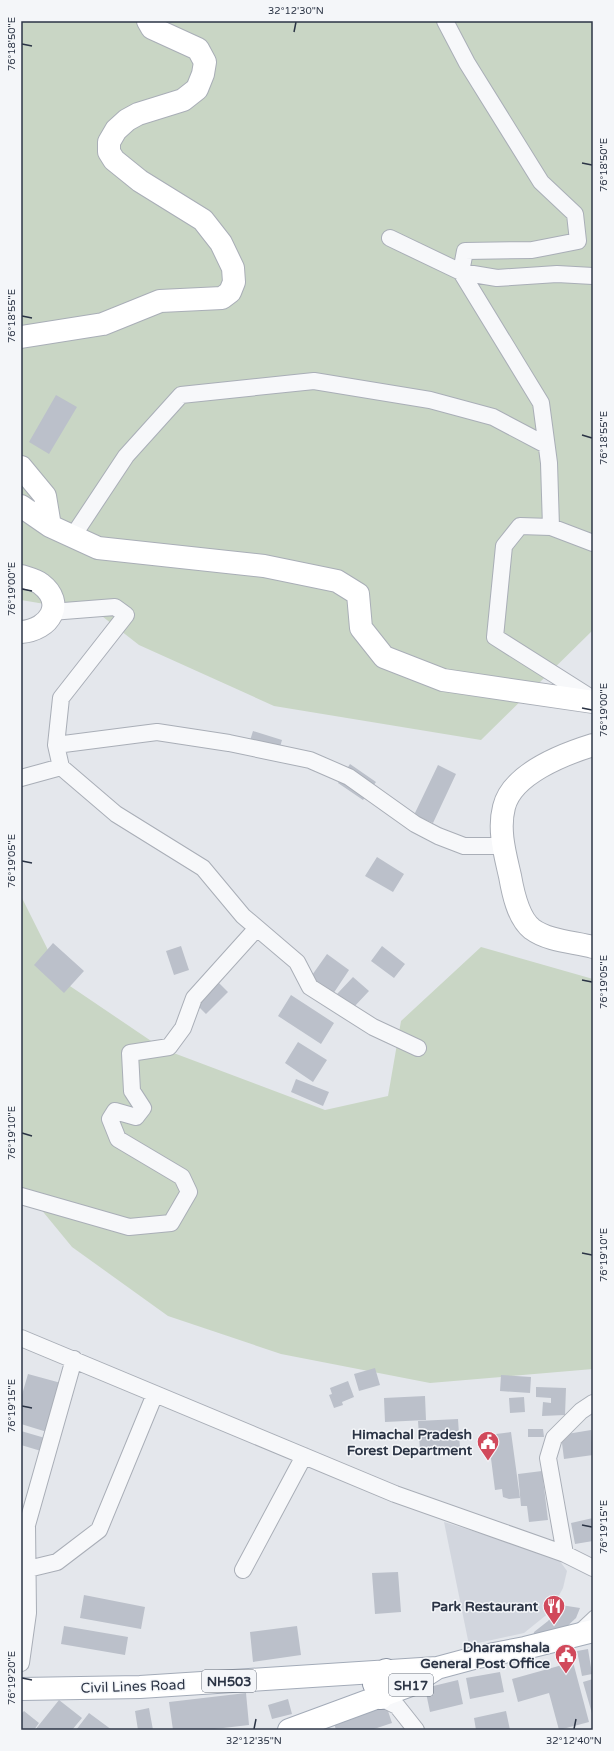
<svg xmlns="http://www.w3.org/2000/svg" width="614" height="1751" viewBox="0 0 614 1751" font-family="'Varela Round',sans-serif">
	<style>
		.built { fill: #d2d6de }
		.green { fill: #c9d6c5 }
		.building { fill: #bbc0ca }
		.lines { fill: none; stroke-linecap: round; stroke-linejoin: round }
		.lane-casing { stroke: #a9aeb7; stroke-width: 10 }
		.street-casing { stroke: #a9aeb7; stroke-width: 18 }
		.secondary-casing { stroke: #a9aeb7; stroke-width: 24 }
		.primary-casing { stroke: #a3abb8; stroke-width: 24 }
		.highway-casing { stroke: #8b94a3; stroke-width: 24 }
		.lane { stroke: #f7f8fa; stroke-width: 8 }
		.street { stroke: #f7f8fa; stroke-width: 16 }
		.secondary { stroke: #fff; stroke-width: 22 }
		.primary { stroke: #fff; stroke-width: 22 }
		.highway { stroke: #fff; stroke-width: 22 }
		.ticks { fill: none; stroke: #2b3445; stroke-width: 1.5 }
		.labels { text-anchor: middle; stroke-width: 3; stroke-linejoin: round; paint-order: stroke }
		.shield { fill: #f4f6f9; stroke: #676e7b; stroke-width: 1 }
		.shield-label { font-size: 13px; font-weight: bold; fill: #2b3445 }
		.poi-label { font-size: 14px; font-weight: bold; fill: #2b3445; stroke: #f4f6f9; text-anchor: end }
		.street-label { font-size: 14px; fill: #2b3445; stroke: #f4f6f9 }
		.neatline { fill: none; stroke: #2b3445; stroke-width: 1.5 }
		.ticks-label { font-size: 10px; text-anchor: middle; fill: #2b3445 }
	</style>
	<rect width="100%" height="100%" fill="#e4e7ec"/>
	<path class="built" d="M444 1522 557 1557 567 1571 563 1588 550 1612 524 1633 469 1645Z"/>
	<path class="green" d="M21 21H593V630L481 740 274 706 139 645 98 613 21 600Z
		M21 896 64 982 163 1049 325 1110 388 1096 401 1021 481 947 593 979V1369L430 1383 281 1354 168 1316 72 1247 21 1185Z"/>
	<path class="building" d="M56 395 77 407 49 454 29 442Z
		M253 731 282 740 277 757 248 747Z
		M350 764 376 782 363 800 338 783Z
		M438 765 456 774 433 823 414 815Z
		M377 857 404 874 393 892 365 876Z
		M53 943 84 971 64 993 34 965Z
		M181 946 189 970 174 975 166 951Z
		M382 946 405 964 394 978 371 961Z
		M327 954 349 970 333 994 310 978Z
		M353 977 369 991 353 1008 337 994Z
		M217 981 228 992 206 1014 195 1003Z
		M291 995 334 1023 321 1044 278 1016Z
		M298 1042 327 1060 313 1082 285 1063Z
		M296 1079 329 1092 323 1106 291 1092Z
		M375 1368 380 1385 359 1391 354 1374Z
		M28 1374 61 1383 47 1432 21 1424V1398Z
		M501 1375 531 1377 530 1393 500 1391Z
		M348 1381 354 1397 342 1402 343 1405 334 1408 329 1395 332 1394 330 1388Z
		M536 1387 566 1388 565 1415 542 1416 543 1402 551 1403V1398L536 1397Z
		M425 1396 426 1420 385 1422 384 1398Z
		M524 1397 525 1412 510 1413 509 1398Z
		M458 1419 460 1449 420 1451 418 1421Z
		M528 1429H543L544 1437H528Z
		M591 1430 593 1455 564 1459 561 1435Z
		M21 1431 45 1438 41 1451 21 1445Z
		M511 1432 520 1498 509 1499 503 1497 502 1489 495 1490 488 1435Z
		M542 1471 548 1520 529 1522 527 1506H521L518 1474Z
		M593 1518V1541L575 1544 571 1523Z
		M398 1572 401 1612 375 1614 372 1573Z
		M84 1595 145 1607 141 1629 80 1618Z
		M561 1605 580 1608 576 1618 562 1631 533 1638 534 1632 548 1621Z
		M64 1626 128 1637 125 1655 61 1644Z
		M297 1626 301 1655 253 1662 250 1632Z
		M588 1649 592 1674 582 1676 577 1651Z
		M573 1662 589 1722 559 1730 549 1693 518 1702 512 1679Z
		M500 1672 504 1692 470 1699 466 1678Z
		M593 1679V1717L583 1682Z
		M458 1680 463 1704 430 1712 425 1688Z
		M246 1693 249 1725 206 1730H173L169 1702Z
		M288 1699 292 1714 272 1719 268 1705Z
		M59 1700 82 1718 72 1730H35Z
		M386 1705 392 1723 371 1730H336L334 1723Z
		M149 1708 153 1730H138L135 1711Z
		M24 1711 39 1723 34 1730H21V1714Z
		M506 1711 510 1730H476L474 1718Z
		M89 1713 112 1730H76Z"/>
	<g class="lines">
		<g class="lane-casing">
			<path id="lane" d="M578 1629 593 1615"/>
		</g>
		<g class="street-casing">
			<path id="street" d="M445 21 467 63 541 182 575 214 578 241 532 250 465 251 461 272 541 403 549 463 551 527
				M390 238 461 272 497 278 557 274 593 276
				M73 536 126 456 181 395 314 381 430 400 493 417 546 445
				M593 543 551 527 520 526 504 546 495 637 593 699
				M51 612 115 607 126 615 61 698 56 745 61 767 116 814 203 868 243 916 297 962 310 987 373 1027 418 1048
				M56 745 157 732 229 743 310 760 349 777 415 824 438 836 464 846H503
				M21 778 61 767
				M21 1196 129 1227 171 1223 189 1192 182 1177 118 1139 110 1119 115 1111 136 1117 143 1108 132 1091 130 1053 169 1047 183 1028 194 998 257 928
				M21 1338 395 1494 565 1554 593 1568
				M565 1554 548 1458 554 1438 581 1411 593 1403
				M28 1569 57 1562 99 1530 155 1394
				M243 1570 304 1456
				M21 1663 28 1613 27 1525 74 1359
				M381 1698 397 1706 416 1730"/>
		</g>
		<g class="secondary-casing">
			<path id="secondary" d="M21 337 103 324 160 301 222 298 230 292 234 282 233 268 221 243 203 220 140 181 114 160 109 152V142L116 130 127 120 138 114 183 100 197 89 203 74 205 62 198 49 152 28 148 21
				M21 467 45 496 50 526
				M21 506 50 526 98 548 264 566 337 581 358 594 361 628 384 657 443 680 593 702
				M21 576C27 578 36 580 41 584 66 603 50 630 21 632
				M593 745C564 754 512 774 504 807 498 830 505 854 510 876 513 893 518 918 532 929 548 941 574 942 593 947"/>
		</g>
		<g class="primary-casing">
			<path id="primary" d="M21 1689 140 1687 437 1668 478 1657 525 1648 593 1631
				M289 1730 411 1685 437 1668"/>
		</g>
		<g class="highway-casing">
			<path id="highway" d="M381 1698 374 1684 380 1675 386 1670"/>
		</g>
		<use href="#lane" class="lane"/>
		<use href="#street" class="street"/>
		<use href="#secondary" class="secondary"/>
		<use href="#primary" class="primary"/>
		<use href="#highway" class="highway"/>
	</g>
	<path class="ticks" d="M294 32 296 22M22 44 32 46M582 163 592 165M22 316 32 318M582 435 592 438M22 589 32 591M582 708 592 710M22 861 32 863M582 980 592 982M22 1133 32 1136M582 1253 592 1255M22 1406 32 1408M582 1525 592 1527M22 1678 32 1680M254 1729 256 1719M574 1729 576 1719"/>
	<defs>
		<g id="civic-pin" transform="scale(1.15)"><path d="M0 17L-7.5 6A9.5 9.5 0 1 1 7.5 6Z" fill="#d1495b" stroke="#f4f6f9"/><path d="M-.6-6.5H3V-4.5H.6V-3L4-1V1h2V6H-6V1h2V-1L-.6-3ZM-1.2 2.5V6h2.4V2.5Z" fill="#fff"/></g>
		<g id="restaurant-pin" transform="scale(1.15)"><path d="M0 17L-7.5 6A9.5 9.5 0 1 1 7.5 6Z" fill="#d1495b" stroke="#f4f6f9"/><path d="M-5-6h1v4h1v-4h1v4h1v-4h1v5L-1.5 .5V6h-2V.5L-5-1ZM5-6V6H3V1.5H1.5Q1.5-4 5-6Z" fill="#fff"/></g>
	</defs>
	<g fill-rule="evenodd">
		<use href="#civic-pin" x="488" y="1442"/>
		<use href="#restaurant-pin" x="554" y="1606"/>
		<use href="#civic-pin" x="566" y="1655"/>
	</g>
	<g class="labels">
		<g class="shield">
			<rect x="202" y="1670" width="54" height="22" rx="3"/>
			<rect x="389" y="1674" width="44" height="22" rx="3"/>
		</g>
		<g class="shield-label">
			<text x="229" y="1686">NH503</text>
			<text x="411" y="1690">SH17</text>
		</g>
		<g class="poi-label">
			<text x="472" y="1439">Himachal Pradesh<tspan x="472" dy="16">Forest Department</tspan></text>
			<text x="538" y="1611">Park Restaurant</text>
			<text x="550" y="1652">Dharamshala<tspan x="550" dy="16">General Post Office</tspan></text>
		</g>
		<g class="street-label">
			<text transform="translate(133 1686) rotate(-2)" y="5">Civil Lines Road</text>
		</g>
	</g>
	<rect width="614" height="1751" fill="none" stroke="#f4f6f9" stroke-width="44"/>
	<rect x="22" y="22" width="570" height="1707" class="neatline"/>
	<g class="ticks-label">
		<text x="296" y="14">32°12'30"N</text>
		<text transform="translate(11 44) rotate(-90)" y="4">76°18'50"E</text>
		<text transform="translate(603 165) rotate(-90)" y="4">76°18'50"E</text>
		<text transform="translate(11 316) rotate(-90)" y="4">76°18'55"E</text>
		<text transform="translate(603 438) rotate(-90)" y="4">76°18'55"E</text>
		<text transform="translate(11 589) rotate(-90)" y="4">76°19'00"E</text>
		<text transform="translate(603 710) rotate(-90)" y="4">76°19'00"E</text>
		<text transform="translate(11 861) rotate(-90)" y="4">76°19'05"E</text>
		<text transform="translate(603 982) rotate(-90)" y="4">76°19'05"E</text>
		<text transform="translate(11 1133) rotate(-90)" y="4">76°19'10"E</text>
		<text transform="translate(603 1255) rotate(-90)" y="4">76°19'10"E</text>
		<text transform="translate(11 1406) rotate(-90)" y="4">76°19'15"E</text>
		<text transform="translate(603 1527) rotate(-90)" y="4">76°19'15"E</text>
		<text transform="translate(11 1678) rotate(-90)" y="4">76°19'20"E</text>
		<text x="254" y="1744">32°12'35"N</text>
		<text x="574" y="1744">32°12'40"N</text>
	</g>
</svg>
